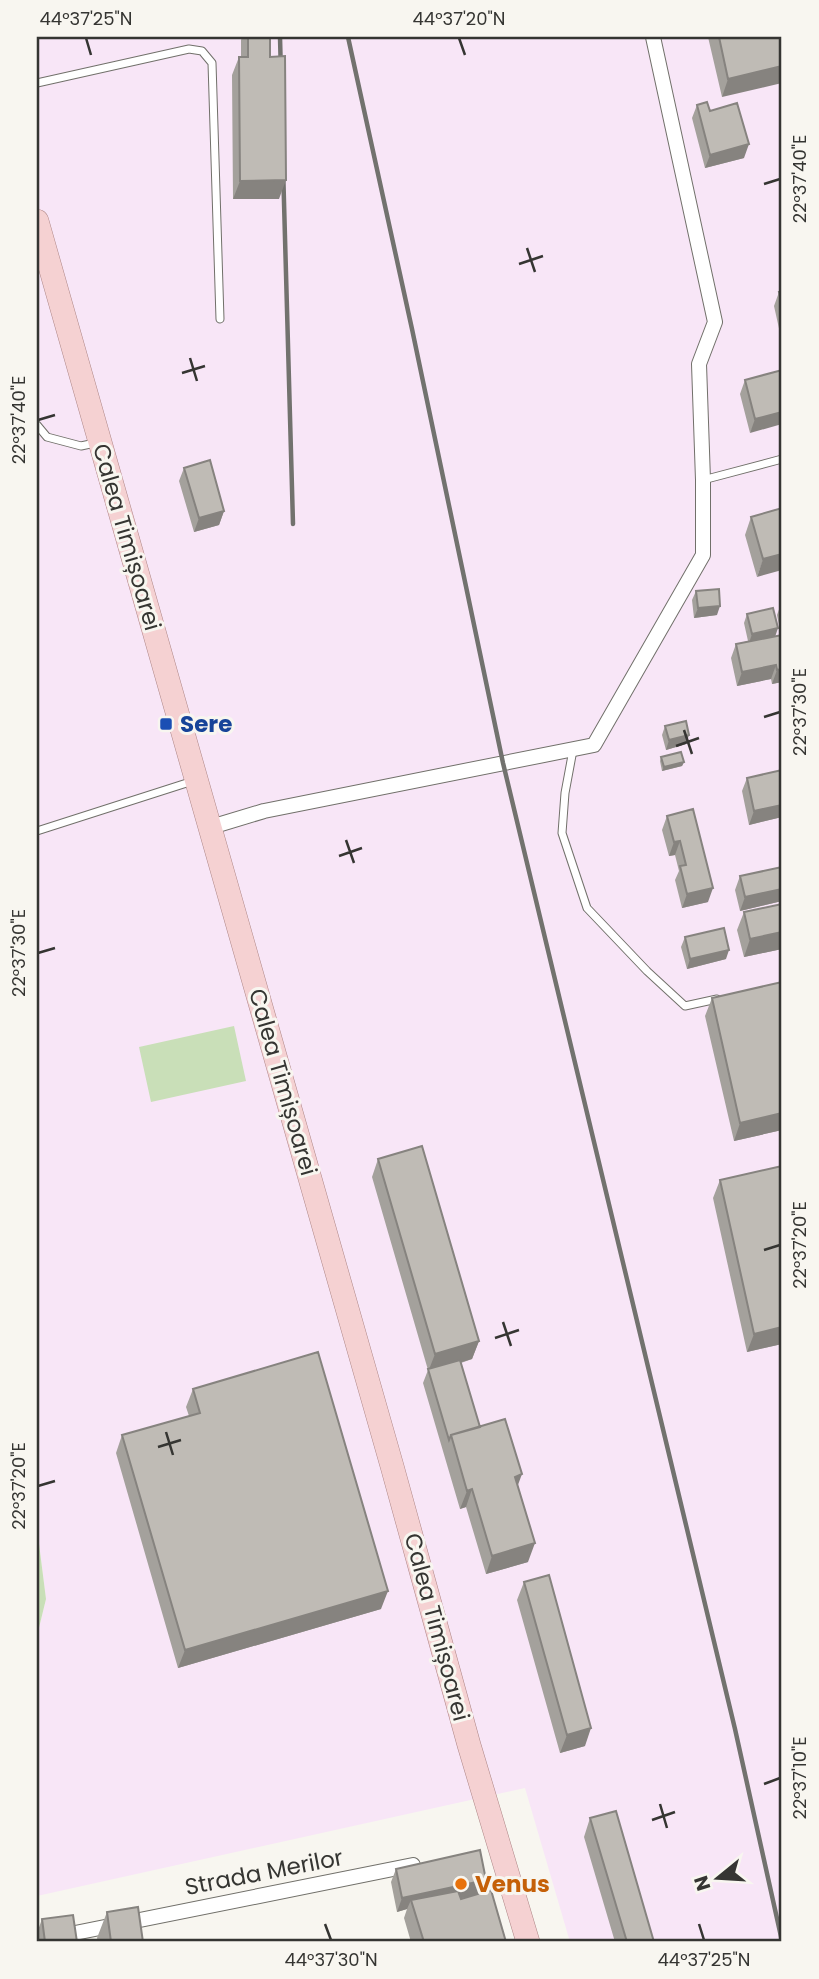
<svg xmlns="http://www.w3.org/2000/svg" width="819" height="1979" viewBox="0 0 819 1979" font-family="Poppins,sans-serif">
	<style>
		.industrial { fill: #f8e6f7 }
		.green { fill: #c9dfb8 }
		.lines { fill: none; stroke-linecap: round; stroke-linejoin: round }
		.service-casing { stroke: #71706a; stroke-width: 9 }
		.minor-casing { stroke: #71706a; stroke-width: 16 }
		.primary-casing { stroke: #ad8686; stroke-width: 24 }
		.service { stroke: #fff; stroke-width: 7 }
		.minor { stroke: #fff; stroke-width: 14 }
		.primary { stroke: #f5d1d2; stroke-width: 23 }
		.rail { stroke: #72726e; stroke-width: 4.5 }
		.wall { fill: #a4a19c }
		.shaded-wall { fill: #86837f }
		.building { fill: #bfbbb5; stroke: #86837f; stroke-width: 2 }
		.ticks { fill: none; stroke: #353532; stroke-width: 2.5 }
		.transit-dot { fill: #1a4fb4; stroke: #f8f6f0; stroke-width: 2.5 }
		.food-dot { fill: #e8710a; stroke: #f8f6f0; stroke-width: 2.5 }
		.labels { text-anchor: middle; stroke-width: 6; stroke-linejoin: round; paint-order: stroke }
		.street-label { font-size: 23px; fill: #353532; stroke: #f8f6f0 }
		.transit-label { font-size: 23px; font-weight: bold; fill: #164399; stroke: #f8f6f0; text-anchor: start }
		.food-label { font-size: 23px; font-weight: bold; fill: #c56008; stroke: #f8f6f0; text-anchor: start }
		.neatline { fill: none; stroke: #353532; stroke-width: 2.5 }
		.ticks-label { font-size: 18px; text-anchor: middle; fill: #353532 }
	</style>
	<rect width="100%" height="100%" fill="#f8f6f0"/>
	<path class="industrial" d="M37 37H782V1942H570L525 1788 37 1896V1636L46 1599 37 1528Z"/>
	<path class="green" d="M234 1026 246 1081 151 1102 139 1047Z
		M37 1528 46 1599 37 1636Z"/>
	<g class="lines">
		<g class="service-casing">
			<path id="service" d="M37 83 189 49 202 51 212 63 220 319
				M37 425 47 437 81 446 95 443
				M703 480 782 459
				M573 750 565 793 562 833 587 908 647 971 685 1006 717 999
				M37 831 193 781"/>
		</g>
		<g class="minor-casing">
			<path id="minor" d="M211 827 264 811 594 745 703 555V480L699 364 715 322 653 37
				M37 1939 70 1934 413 1865"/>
		</g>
		<g class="primary-casing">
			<path id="primary" d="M37 221 392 1466 469 1745 528 1942"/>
		</g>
		<use href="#service" class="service"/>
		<use href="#minor" class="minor"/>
		<use href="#primary" class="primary"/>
		<path class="rail" d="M280 37 281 75
			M348 37 412 329 503 763 735 1729 782 1941
			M283 166 293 524"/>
	</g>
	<path class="wall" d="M242 37H270V57L279 199H233L232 75 239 57H241V40Z
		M708 37H782L722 97Z
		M697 105 710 111 744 158 705 168 692 118Z
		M779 292H782V342L774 306Z
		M782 370 750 433 740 394 745 380Z
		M184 468 224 511 219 525 194 532 179 481Z
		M782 508 757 577 745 535 751 517Z
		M696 591 717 615 694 618 692 600Z
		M782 601V682L772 684 771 679 737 686 731 658 736 644 748 641 744 623 747 614 775 636 781 635 777 615Z
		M665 726 686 744 666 750 662 735Z
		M661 757 684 762 682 766 662 771 660 761Z
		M782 770V817L749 825 742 791 747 778Z
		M693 809 708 902 682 908 675 880 679 871 675 855 669 856 662 830 667 816Z
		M782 863V901L740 911 735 890 740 876 781 867Z
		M782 904V949L744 957 737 930 744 912Z
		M685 937 726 959 687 969 681 947Z
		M712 998 782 1130 734 1141 705 1016Z
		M378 1159 479 1341 472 1359 461 1363 480 1427 518 1485 528 1562 486 1574 466 1507 460 1509 423 1383 428 1370 372 1177Z
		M782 1166V1344L747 1352 713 1198 720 1180Z
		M193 1389 381 1609 178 1668 116 1453 122 1435 189 1416 186 1407Z
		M524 1582 585 1746 560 1753 517 1600Z
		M590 1818 654 1942H615L584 1837Z
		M396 1869 481 1893 506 1942H411L404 1918 407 1909 397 1912 391 1882Z
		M107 1912 143 1942H98L97 1938Z
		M42 1919 77 1942H37V1933Z"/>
	<path class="shaded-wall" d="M782 66V83L722 97 728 79Z
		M749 144 744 158 705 168 710 155Z
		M286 180 279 199H233L240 181Z
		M782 412V424L750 433 755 419Z
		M224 511 219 525 194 532 199 518Z
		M782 554V570L757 577 763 559Z
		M720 606 717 615 694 618 698 608Z
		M778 628 775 637 749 643 752 634Z
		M776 665 771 679 737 686 742 672Z
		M782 669V682L772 684 777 670Z
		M689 735 686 744 666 750 669 740Z
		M684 762 682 766 662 771 664 767Z
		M782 805V817L749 825 754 811Z
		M680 841 675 855 669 856 674 842Z
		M713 888 708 902 682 908 687 894Z
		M782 889V901L740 911 745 897Z
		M782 932V949L744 957 750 939Z
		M729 950 726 959 687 969 690 959Z
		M782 1113V1130L734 1141 740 1123Z
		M782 1327V1344L747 1352 754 1334Z
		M479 1341 472 1359 428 1372 435 1354Z
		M522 1474 515 1493V1477Z
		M472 1489 466 1507 460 1509 467 1491Z
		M535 1543 528 1562 486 1574 492 1556Z
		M388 1591 381 1609 178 1668 185 1650Z
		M591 1728 585 1746 560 1753 567 1735Z
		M486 1880 481 1894 413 1908 411 1900 407 1909 397 1912 402 1898Z"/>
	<path class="building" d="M248 37H270V57L285 56 286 180 240 181 239 57H248Z
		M719 37H782V66L728 79Z
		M707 102 710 111 737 103 749 144 710 155 697 105Z
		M779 292H782V307Z
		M782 370V412L755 419 745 380Z
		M210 460 224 511 199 518 184 468Z
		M782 508V554L763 559 751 517Z
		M719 589 720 606 698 608 696 591Z
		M773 608 778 628 752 634 747 614Z
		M782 635V669L777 670 776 665 742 672 736 644Z
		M686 721 689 735 669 740 665 726Z
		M681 752 684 762 664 767 661 757Z
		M782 770V805L754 811 747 778Z
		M693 809 713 888 687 894 680 866 686 865 680 841 674 842 667 816Z
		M782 867V889L745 897 740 876Z
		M782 904V932L750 939 744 912Z
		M724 928 729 950 690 959 685 937Z
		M782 982V1113L740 1123 712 998Z
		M422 1146 479 1341 435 1354 378 1159Z
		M782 1166V1327L754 1334 720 1180Z
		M318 1352 388 1591 185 1650 122 1435 200 1413 193 1389Z
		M460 1360 480 1427 451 1435 449 1440 428 1369Z
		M505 1419 522 1474 515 1477 535 1543 492 1556 472 1489 467 1491 451 1435Z
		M549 1575 591 1728 567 1735 524 1582Z
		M616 1811 654 1942H627L590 1818Z
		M480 1850 486 1880 402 1898 396 1869Z
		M491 1890 506 1942H424L411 1900 458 1891 461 1899Z
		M138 1907 143 1942H111L107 1912Z
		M73 1915 77 1942H45L42 1919Z"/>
	<path class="ticks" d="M86 38 91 55M459 38 465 55M764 184 780 179M527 248 535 272M519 264 543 256M190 358 197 381M182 373 205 366M38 420 55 415M764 717 780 712M684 730 692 754M676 746 699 738M346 840 354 863M339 856 362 848M38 953 55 948M764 1250 780 1245M503 1322 511 1346M495 1338 519 1330M166 1432 173 1455M158 1447 181 1440M38 1486 55 1481M764 1784 780 1778M660 1804 667 1828M652 1820 675 1812M325 1924 331 1940M699 1924 704 1940"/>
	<rect class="transit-dot" x="159" y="717" width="14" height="14" rx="3.5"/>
	<circle class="food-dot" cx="461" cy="1884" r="7"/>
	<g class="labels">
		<g class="street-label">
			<text transform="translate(127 537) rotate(74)" y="8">Calea Timișoarei</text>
			<text transform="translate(283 1082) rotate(74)" y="8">Calea Timișoarei</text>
			<text transform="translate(437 1627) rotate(75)" y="8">Calea Timișoarei</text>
			<text transform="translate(264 1872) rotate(-11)" y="8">Strada Merilor</text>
		</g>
		<g class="transit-label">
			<text x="180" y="732">Sere</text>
		</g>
		<g class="food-label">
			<text x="475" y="1892">Venus</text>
		</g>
	</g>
	<rect width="819" height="1979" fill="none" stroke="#f8f6f0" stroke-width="77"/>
	<g transform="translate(718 1878) rotate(252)" stroke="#f8f6f0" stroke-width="5" paint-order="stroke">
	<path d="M0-5L12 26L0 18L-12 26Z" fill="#353532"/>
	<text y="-10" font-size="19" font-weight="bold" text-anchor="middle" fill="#353532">N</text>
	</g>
	<rect x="38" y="38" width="742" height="1902" class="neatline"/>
	<g class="ticks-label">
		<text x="86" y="25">44°37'25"N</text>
		<text x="459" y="25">44°37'20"N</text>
		<text transform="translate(800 179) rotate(-90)" y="6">22°37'40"E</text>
		<text transform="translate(19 420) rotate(-90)" y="6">22°37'40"E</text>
		<text transform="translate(800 712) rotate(-90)" y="6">22°37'30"E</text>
		<text transform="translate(19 953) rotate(-90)" y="6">22°37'30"E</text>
		<text transform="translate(800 1245) rotate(-90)" y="6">22°37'20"E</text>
		<text transform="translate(19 1486) rotate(-90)" y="6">22°37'20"E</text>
		<text transform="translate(800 1778) rotate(-90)" y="6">22°37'10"E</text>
		<text x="331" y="1966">44°37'30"N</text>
		<text x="704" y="1966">44°37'25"N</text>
	</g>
</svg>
